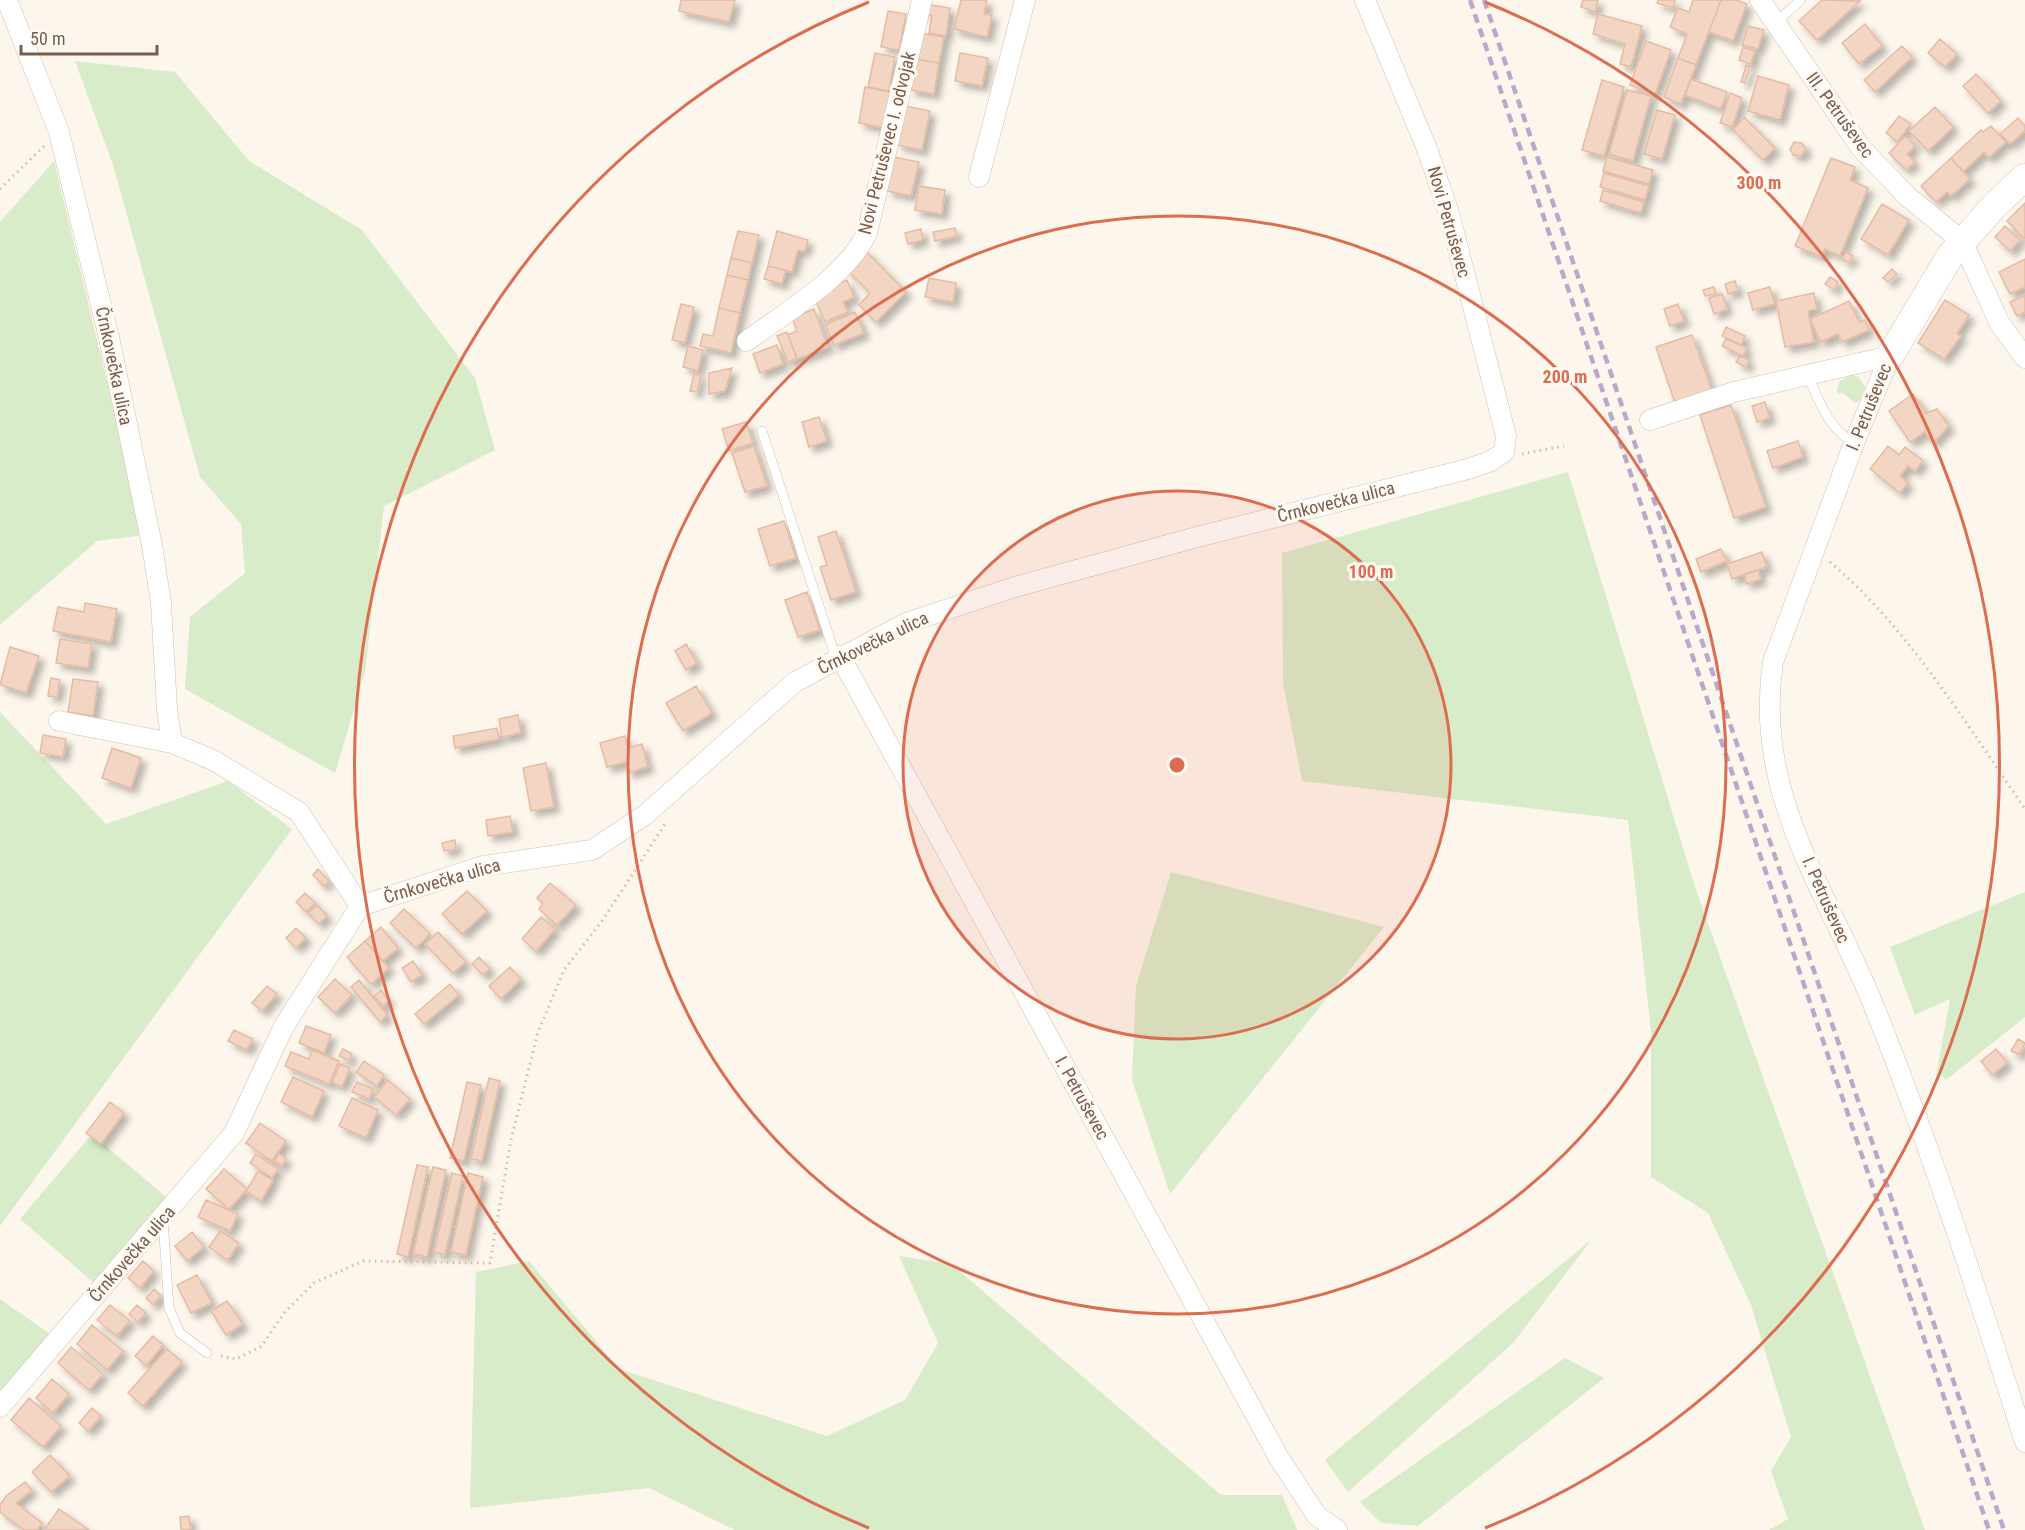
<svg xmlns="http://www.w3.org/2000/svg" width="2025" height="1530" viewBox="0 0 2025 1530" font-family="'Roboto Condensed',sans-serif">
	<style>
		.green { fill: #d8ecc9 }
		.building { fill: #f3d5c3; stroke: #e6bba3; stroke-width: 1.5; filter: url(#shadow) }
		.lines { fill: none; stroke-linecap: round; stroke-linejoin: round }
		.lane-casing { stroke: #d1beb0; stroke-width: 10 }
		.street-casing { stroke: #d1beb0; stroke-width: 21 }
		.secondary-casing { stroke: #d6c0b0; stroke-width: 28 }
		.path { stroke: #d9b8a5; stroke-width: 3; stroke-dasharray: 1.5 4.5; stroke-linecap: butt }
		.lane { stroke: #fff; stroke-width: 9 }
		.street { stroke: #fff; stroke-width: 20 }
		.secondary { stroke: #fff; stroke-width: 27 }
		.rail { stroke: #b9a8c9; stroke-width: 4.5; stroke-dasharray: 9 6; stroke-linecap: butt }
		.ring { fill: none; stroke: #dc6d51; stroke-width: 3 }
		.labels { text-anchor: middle; stroke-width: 6; stroke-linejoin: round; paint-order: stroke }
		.street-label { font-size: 18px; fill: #7a5c4d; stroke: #fffaf3 }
		.centre { fill: #dc6d51; stroke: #fffaf3; stroke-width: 3 }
		.ring-label { font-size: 18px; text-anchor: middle; font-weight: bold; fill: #dc6d51; stroke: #fffaf3; stroke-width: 6; stroke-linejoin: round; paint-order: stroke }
	</style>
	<defs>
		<filter id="shadow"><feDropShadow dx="5.5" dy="5.5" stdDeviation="3" flood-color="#0004"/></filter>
	</defs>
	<rect width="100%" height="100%" fill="#fdf6ec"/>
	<path class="green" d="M75 61 175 72 249 161 362 230 475 378 495 450 384 506 365 672 335 773 185 689 190 617 245 573 241 524 200 477 113 165Z
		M54 161 144 535 97 541 0 625V222Z
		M1851 375 1859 377 1866 389 1863 398 1855 403 1842 392 1839 395 1837 391 1839 382Z
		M1568 472 1696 890 1925 1530H1769L1788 1519 1771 1471 1791 1437 1751 1305 1708 1213 1651 1177V1031L1628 820 1302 781 1283 683 1282 553Z
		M0 712 106 824 228 781 292 829 0 1226Z
		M1171 872 1384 927 1170 1194 1132 1080 1136 986Z
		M2025 892V1017L1946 1080 1937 1071 1950 999 1915 1015 1890 947Z
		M92 1134 166 1197 93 1282 20 1219Z
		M1591 1240 1514 1342 1348 1492 1325 1460Z
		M899 1256 951 1264 1221 1495H1282L1297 1530H735L649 1488 470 1508 476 1272 529 1261 619 1369 827 1436 905 1400 938 1343Z
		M0 1299 50 1334 0 1395Z
		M1565 1358 1604 1378 1418 1526 1381 1523 1360 1502Z"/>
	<path class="building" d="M681 0H735L729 22 679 11Z
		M961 0H987L984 14 992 15 987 37 954 29Z
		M1583 0H1598L1595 12 1581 7Z
		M1658 0H1675L1673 8 1657 3Z
		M1693 0H1721L1696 65 1678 58 1687 34 1670 27 1678 8 1689 12Z
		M1721 0H1736L1747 4 1733 41 1709 32Z
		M1822 0 1860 1 1817 40 1799 21Z
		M926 4 950 8 946 36 929 33 932 16 925 14Z
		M888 11 906 14 899 50 881 47Z
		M1598 14 1642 26 1631 67 1620 64 1625 44 1593 34Z
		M1865 24 1882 46 1859 64 1842 43Z
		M1748 26 1764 30 1758 49 1742 45Z
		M920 33 944 37 939 63 915 59Z
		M1940 39 1957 54 1945 67 1928 53Z
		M1646 41 1671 50 1655 94 1630 85Z
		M1902 46 1912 57 1875 92 1864 80Z
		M1743 47 1755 51 1751 64 1739 60Z
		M875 53 895 57 889 91 868 87Z
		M960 53 988 58 982 86 955 81Z
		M1678 58 1696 65 1681 104 1664 97Z
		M915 59 939 63 934 94 910 90Z
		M1746 66 1750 67 1745 83 1741 82Z
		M1976 74 2001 101 1988 113 1963 86Z
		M1758 76 1789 85 1780 120 1748 111Z
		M1691 79 1727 92 1721 109 1685 95Z
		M1602 80 1624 87 1604 156 1582 150Z
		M865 87 891 92 885 128 859 123Z
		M1627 90 1651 96 1633 161 1609 154Z
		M1730 93 1742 98 1732 127 1720 123Z
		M905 106 930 111 922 150 897 145Z
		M1935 107 1953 127 1928 151 1909 131Z
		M1657 110 1675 115 1662 159 1644 154Z
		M1899 116 1911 124 1897 142 1886 133Z
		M1744 117 1775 148 1763 160 1733 130Z
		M2018 118 2025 126V131L2010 144 2000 134Z
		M1991 126 2006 142 1989 158 1984 152 1963 172 1951 158 1981 130 1983 132Z
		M1906 136 1915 146 1907 154 1915 162 1906 170 1889 153Z
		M1794 142 1802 143 1806 150 1801 156 1793 155 1790 149Z
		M894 157 919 162 911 196 887 191Z
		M1607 157 1653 170 1649 184 1603 171Z
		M1831 158 1855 167 1850 180 1868 188 1840 256 1825 249 1822 257 1795 246Z
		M1951 158 1970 179 1951 196 1947 192 1936 202 1921 186Z
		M1604 173 1649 186 1645 200 1600 187Z
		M919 186 945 190 942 214 915 210Z
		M1603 190 1644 202 1641 213 1600 201Z
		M2025 203V239L2007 221Z
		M1882 204 1909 220 1888 255 1861 239Z
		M2005 226 2020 240 2010 251 1995 237Z
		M955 228 957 236 935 241 933 232Z
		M921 229 923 240 908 244 905 233Z
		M738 231 759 235 752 263 731 258Z
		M777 231 808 240 805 251 798 250 792 272 768 266Z
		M864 249 906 292 876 322 859 305 870 293 845 268Z
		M1846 252 1853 256 1849 263 1842 259Z
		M731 258 752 263 748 280 727 275Z
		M2025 259V287L2010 294 1999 272Z
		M768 266 786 270 782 284 764 279Z
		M1892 269 1897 274 1888 282 1883 278Z
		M727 275 748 280 740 313 719 308Z
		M1830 277 1838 282 1834 290 1825 284Z
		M929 278 956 283 953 302 925 297Z
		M847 280 854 297 843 302 848 312 825 322 813 295Z
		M1735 281 1738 291 1728 294 1725 284Z
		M1714 287 1716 294 1705 296 1703 290Z
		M1770 287 1775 304 1753 310 1748 293Z
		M1814 293 1817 309 1808 311 1814 342 1785 347 1776 301Z
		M1722 294 1727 309 1714 314 1709 298Z
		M2025 295V312L2017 316 2010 302Z
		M1945 300 1969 315 1957 334 1961 336 1944 359 1918 343Z
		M1849 301 1859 322 1865 320 1869 330 1842 342 1838 334 1821 342 1810 319Z
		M681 304 694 307 685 343 672 340Z
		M1678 304 1684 321 1670 326 1664 309Z
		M719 308 740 313 731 353 700 346 703 334 713 336Z
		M814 309 828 347 797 359 788 335 797 331 792 318Z
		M855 312 864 333 834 345 825 325Z
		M1726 327 1745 336 1741 345 1722 336Z
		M787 332 797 359 788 362 777 336Z
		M1692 335 1712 391 1675 403 1656 347Z
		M1726 339 1747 348 1743 356 1722 346Z
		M777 345 783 364 760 373 753 354Z
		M688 346 703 350 698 371 683 367Z
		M1740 356 1749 360 1746 367 1736 362Z
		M732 368 725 391 709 394V373Z
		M694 374 701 376 697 392 690 391Z
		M1913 394 1926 413 1937 409 1949 426 1933 443 1925 432 1910 442 1889 411Z
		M1765 402 1770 418 1757 422 1752 406Z
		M1731 405 1766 507 1734 518 1700 415Z
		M819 417 827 441 809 447 802 422Z
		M746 422 753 443 729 451 722 429Z
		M1798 441 1803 457 1773 468 1767 451Z
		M754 446 767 486 745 492 732 453Z
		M1888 446 1899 455 1905 447 1923 461 1915 471 1908 466 1900 476 1908 483 1900 493 1870 469Z
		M784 521 796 558 770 566 758 529Z
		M836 531 856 592 831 600 820 567 827 565 818 537Z
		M1721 549 1727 561 1701 572 1696 559Z
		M1762 552 1767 567 1732 579 1727 564Z
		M1758 570 1761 579 1747 584 1744 574Z
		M807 592 820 630 798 637 785 600Z
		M85 603 117 609 111 642 53 631 58 607 84 612Z
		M60 639 92 644 88 668 56 663Z
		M686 644 697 663 686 670 675 651Z
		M10 647 39 656 26 693 0 685Z
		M51 678 60 680 57 697 48 696Z
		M73 679 98 682 93 716 68 712Z
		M696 686 712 713 683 731 666 703Z
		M518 715 521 733 502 737 499 719Z
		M497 728 499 739 455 748 453 736Z
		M43 735 66 739 63 757 40 753Z
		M625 736 628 748 642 744 648 767 628 773 626 762 607 767 600 743Z
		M112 748 141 758 131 788 102 778Z
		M546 763 554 807 531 811 523 768Z
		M510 816 513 832 488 836 486 820Z
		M455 840 456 849 444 851 442 843Z
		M318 869 329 881 324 886 313 875Z
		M550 883 576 905 557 925 539 909 543 904 537 898Z
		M467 891 487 911 462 934 442 914Z
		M305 893 315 903 306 912 296 902Z
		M317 905 327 916 319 924 308 913Z
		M404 909 430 934 416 948 390 923Z
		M541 917 555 929 536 951 522 939Z
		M381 927 398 948 383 961 365 941Z
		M296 928 306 938 296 948 286 938Z
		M438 932 466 962 453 973 425 944Z
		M365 941 389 968 371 984 347 957Z
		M479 957 490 969 483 975 472 964Z
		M413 961 422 975 411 982 402 968Z
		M510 967 521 979 501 999 489 986Z
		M335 979 352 995 335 1013 318 997Z
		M359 980 387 1015 380 1022 351 987Z
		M450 984 459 995 424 1024 415 1014Z
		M267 986 277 994 262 1011 252 1003Z
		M381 990 389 1001 383 1006 374 996Z
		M306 1026 331 1035 324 1053 299 1043Z
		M234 1030 253 1039 247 1050 228 1041Z
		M2018 1039 2025 1043 2019 1055 2011 1051Z
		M343 1049 352 1054 349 1061 339 1056Z
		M1996 1049 2007 1063 1992 1075 1981 1061Z
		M312 1050 339 1061 329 1084 285 1066 291 1052 309 1059Z
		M364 1061 384 1075 377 1086 356 1072Z
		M340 1064 350 1068 342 1087 332 1082Z
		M293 1077 324 1091 312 1117 281 1102Z
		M489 1078 500 1081 482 1161 471 1159Z
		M388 1080 410 1099 396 1115 374 1097Z
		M357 1082 373 1089 369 1099 352 1092Z
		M467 1082 481 1085 464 1161 450 1158Z
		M352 1098 378 1110 366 1138 339 1126Z
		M110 1102 124 1113 101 1144 86 1133Z
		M260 1123 286 1141 272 1161 246 1143Z
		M256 1154 278 1169 272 1178 250 1163Z
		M279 1154 286 1159 282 1166 274 1161Z
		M417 1165 428 1167 408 1257 397 1254Z
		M433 1167 446 1170 427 1257 413 1254Z
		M224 1169 247 1189 229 1209 206 1189Z
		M258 1171 273 1180 261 1201 246 1191Z
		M452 1173 463 1176 445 1255 434 1252Z
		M468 1173 483 1177 466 1255 451 1252Z
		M206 1200 238 1214 230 1231 198 1217Z
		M220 1231 239 1243 228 1260 209 1247Z
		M192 1232 204 1247 187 1261 175 1246Z
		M143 1261 154 1271 140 1288 128 1278Z
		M197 1275 212 1303 191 1313 177 1285Z
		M154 1289 161 1296 153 1305 146 1298Z
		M227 1301 243 1324 226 1335 211 1311Z
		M110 1305 130 1321 117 1336 97 1320Z
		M137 1305 146 1313 138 1322 129 1314Z
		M92 1325 123 1351 107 1370 77 1344Z
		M153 1336 163 1345 146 1366 135 1356Z
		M71 1347 103 1374 89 1390 58 1363Z
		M167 1349 182 1362 143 1406 128 1393Z
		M52 1379 69 1394 53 1413 36 1398Z
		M29 1398 61 1426 43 1447 11 1420Z
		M92 1408 101 1416 88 1431 79 1423Z
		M50 1455 70 1476 51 1492 32 1472Z
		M25 1482 32 1490 16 1503 42 1523 37 1530H24L0 1512V1505L6 1496Z
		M59 1509 89 1530H44Z
		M189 1516 191 1530H181L180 1517Z"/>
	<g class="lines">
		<g class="lane-casing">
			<path id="lane" d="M1776 22 1801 0
				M1808 376C1820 403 1828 428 1854 443
				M762 431 836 658
				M163 1220 169 1308 180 1333 207 1353"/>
		</g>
		<g class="street-casing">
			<path id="street" d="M7 0 59 132 110 342 152 545 161 603 167 709 172 743 213 760 299 812 360 906
				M1760 0 1861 148 1908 197 1962 241 2000 324 2025 358
				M979 177 1025 0
				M747 341C785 313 847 276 867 233L922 0
				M1890 356 1854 443 1773 662C1753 794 1826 888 1873 1004 1931 1147 1978 1295 2025 1442
				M1650 420 1734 392 1890 356
				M840 656 1279 1458 1317 1516 1337 1530
				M59 721 172 743
				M0 1407 234 1133 283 1028 360 906 483 866 592 850 645 815 795 682 906 623 1018 586 1197 537 1468 469 1491 461 1504 452 1506 436 1449 213 1427 149 1365 0"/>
		</g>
		<g class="secondary-casing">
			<path id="secondary" d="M1890 356 1950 256 1996 204 2025 177"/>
		</g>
		<path class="path" d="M0 189 44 146
			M1522 454 1564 446
			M1830 562C1908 628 1967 725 2025 809
			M221 1356 236 1359 262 1346 284 1313 314 1283 363 1261 490 1263 511 1140 538 1032 564 970 602 921 665 824"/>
		<use href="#lane" class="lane"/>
		<use href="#street" class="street"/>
		<use href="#secondary" class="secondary"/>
		<path class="rail" d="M1470 0 1989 1530
			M1484 0 2004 1530"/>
	</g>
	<circle cx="1177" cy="765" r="274" fill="#dc6d51" fill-opacity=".12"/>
	<g class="ring">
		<circle cx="1177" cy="765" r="274"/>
		<circle cx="1177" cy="765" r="549"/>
		<path d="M869 1528A823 823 0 0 1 869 2M1485 2A823 823 0 0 1 1485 1528"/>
	</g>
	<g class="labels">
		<g class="street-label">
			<text transform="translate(1840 115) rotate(54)" y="6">III. Petruševec</text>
			<text transform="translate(887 143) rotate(-76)" y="6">Novi Petruševec I. odvojak</text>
			<text transform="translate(1449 222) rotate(74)" y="6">Novi Petruševec</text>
			<text transform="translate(114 366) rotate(78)" y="6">Črnkovečka ulica</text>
			<text transform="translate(1869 407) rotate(-68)" y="6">I. Petruševec</text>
			<text transform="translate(1336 502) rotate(-14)" y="6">Črnkovečka ulica</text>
			<text transform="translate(873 643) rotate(-26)" y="6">Črnkovečka ulica</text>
			<text transform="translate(442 881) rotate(-16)" y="6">Črnkovečka ulica</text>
			<text transform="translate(1826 900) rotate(66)" y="6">I. Petruševec</text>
			<text transform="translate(1082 1098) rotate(61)" y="6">I. Petruševec</text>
			<text transform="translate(132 1254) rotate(-49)" y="6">Črnkovečka ulica</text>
		</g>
	</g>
	<circle cx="1177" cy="765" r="9" class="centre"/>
	<g class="ring-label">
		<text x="1759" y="189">300 m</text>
		<text x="1565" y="383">200 m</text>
		<text x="1371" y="578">100 m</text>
	</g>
	<path d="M21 45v9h136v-9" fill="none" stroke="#7a5c4d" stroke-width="3"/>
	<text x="30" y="45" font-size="18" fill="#7a5c4d" stroke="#fffaf3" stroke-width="4.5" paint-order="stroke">50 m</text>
</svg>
